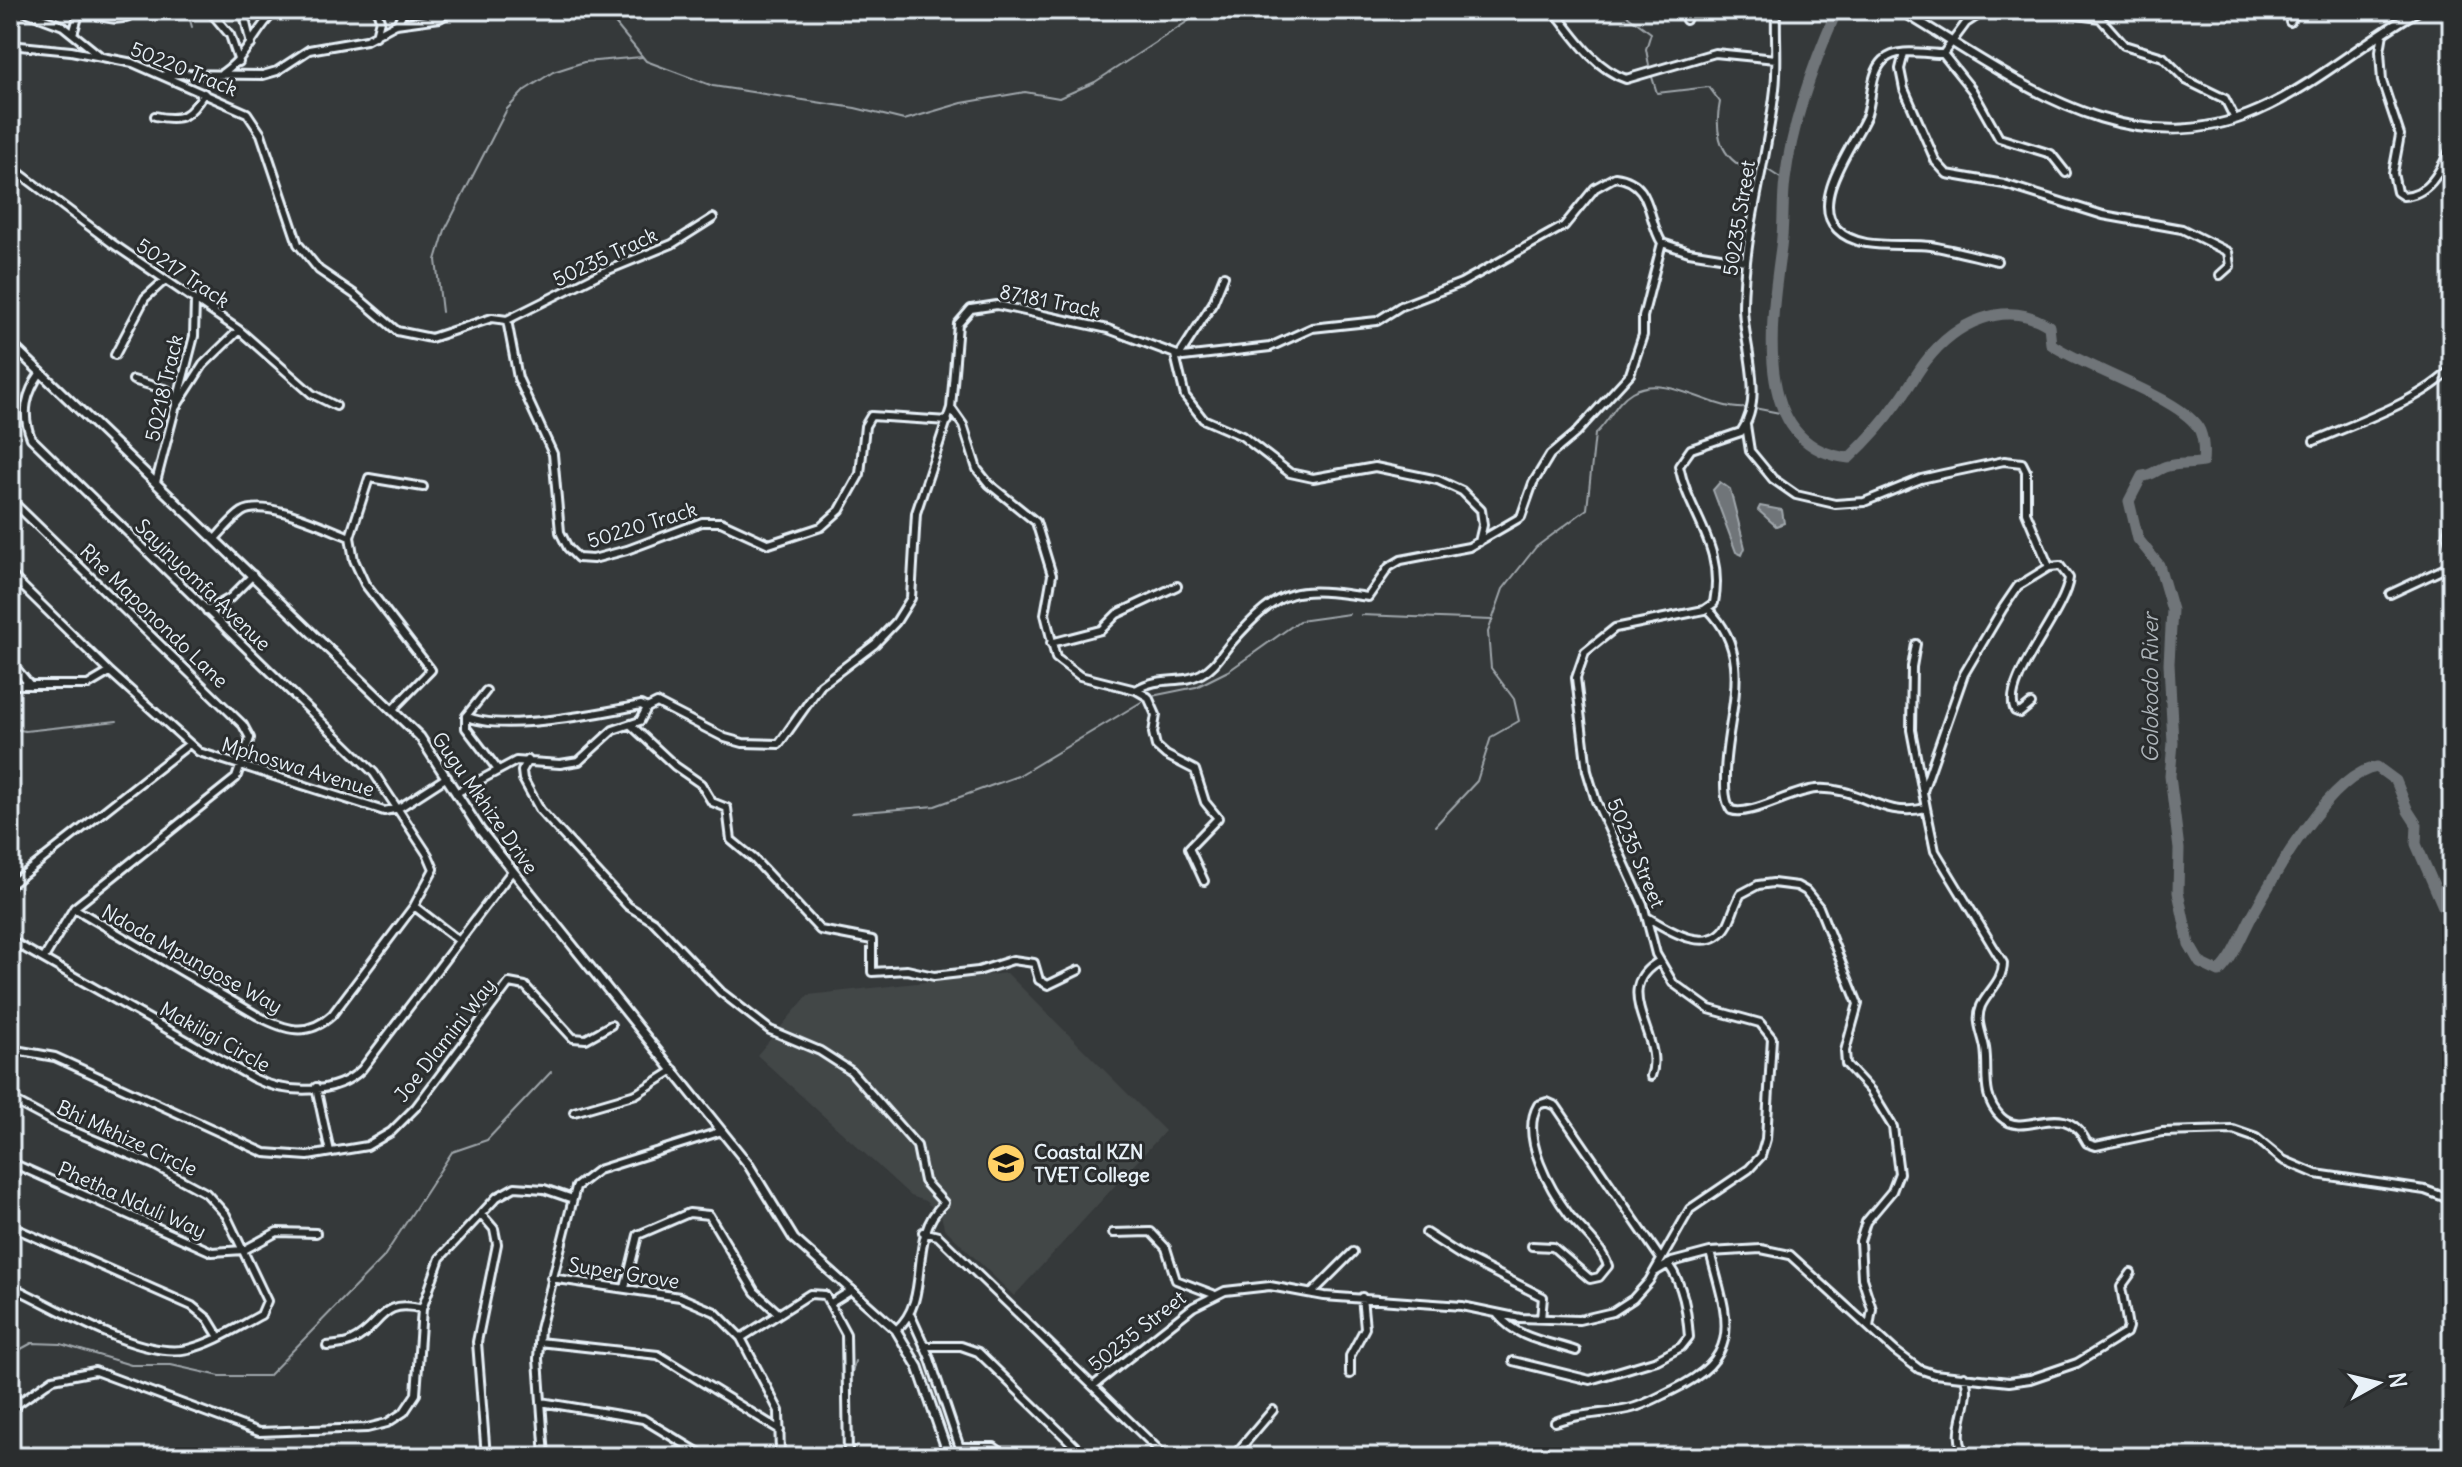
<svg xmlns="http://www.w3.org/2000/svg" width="2462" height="1467" viewBox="0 0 2462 1467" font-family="Delius,sans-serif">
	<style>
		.built { fill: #424647 }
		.water { fill: #707579; stroke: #a0a7ac; stroke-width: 2 }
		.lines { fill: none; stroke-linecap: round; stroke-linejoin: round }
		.stream { stroke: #a0a7ac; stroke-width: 2 }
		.river { stroke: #707579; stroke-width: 11 }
		.minor-casing { stroke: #e8f1f8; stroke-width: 12 }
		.tertiary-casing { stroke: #e8f1f8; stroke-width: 13 }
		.minor { stroke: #2a2d2e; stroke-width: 6 }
		.tertiary { stroke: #2a2d2e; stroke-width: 7 }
		.labels { text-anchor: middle; stroke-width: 6; stroke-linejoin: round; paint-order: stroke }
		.street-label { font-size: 20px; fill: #e8f1f8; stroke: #2a2d2e }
		.poi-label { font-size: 20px; font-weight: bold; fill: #e8f1f8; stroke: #2a2d2e; text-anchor: start }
		.water-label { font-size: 22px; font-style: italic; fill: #acb3b8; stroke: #2a2d2e }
	</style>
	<rect width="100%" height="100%" fill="#35393a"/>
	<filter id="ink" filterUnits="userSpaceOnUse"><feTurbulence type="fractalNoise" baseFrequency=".0125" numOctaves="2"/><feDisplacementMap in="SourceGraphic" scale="16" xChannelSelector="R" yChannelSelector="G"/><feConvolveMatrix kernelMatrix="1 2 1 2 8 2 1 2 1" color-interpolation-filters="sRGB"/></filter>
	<g filter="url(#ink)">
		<path class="built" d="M1007 973 1165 1131 1014 1296 944 1228 941 1215 925 1201 911 1196 757 1055 808 995Z"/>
		<path class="water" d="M1720 482 1730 489 1745 548 1742 555 1736 552 1713 490Z
			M1760 506 1782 510 1784 523 1776 526 1758 510Z"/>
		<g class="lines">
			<path class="stream" d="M187 10 192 27
				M604 10 646 61 713 86 855 108 904 120 962 103 1025 92 1059 98 1095 82 1205 10
				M1287 10H1294
				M1331 10 1369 20 1374 10
				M1620 10 1651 33 1646 49 1650 71
				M1652 77 1657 93 1709 87 1720 102C1715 126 1717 154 1743 167L1752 162 1760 164
				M1765 168 1785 181
				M442 312 436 260 445 230 507 109 525 90 553 72 584 62 642 57
				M1754 408 1785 414
				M1361 615 1492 620
				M1152 696 1196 687 1230 670 1299 621 1349 614
				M10 728 25 731 117 721
				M852 813 935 806 1018 776 1143 701
				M1435 826 1477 781 1491 737 1519 721 1514 699 1491 668 1488 632 1503 589 1536 547 1587 509 1595 434C1610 421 1615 402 1632 392 1667 372 1712 411 1745 408
				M10 1355 32 1343 61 1344 131 1365H171L220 1376H268L383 1258 452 1152 487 1140 551 1072
				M850 1381 855 1361
				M851 1386 853 1457"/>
			<path class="river" d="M1837 10C1814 62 1792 123 1785 180 1782 202 1784 225 1781 247 1772 316 1749 447 1849 458 1867 441 1884 422 1898 402 1908 389 1916 374 1926 361 1955 323 2005 298 2049 326L2051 344C2084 368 2186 399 2200 431 2204 441 2204 451 2203 462 2190 465 2178 463 2168 466 2157 468 2154 476 2142 476L2129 501 2138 539 2159 565 2172 610 2169 663 2173 743 2170 776 2179 849 2178 892 2189 944 2200 963 2219 972C2235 956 2242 934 2253 914 2275 874 2330 774 2377 767L2396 781 2408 811 2417 825 2416 844 2452 927"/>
			<g class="minor-casing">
				<path id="minor" d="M20 10 63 26 99 55
					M209 10 230 35 239 62
					M243 10 251 45
					M1986 10 1966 23 1943 54C1926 54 1897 47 1884 60 1869 74 1873 100 1866 117 1854 144 1809 201 1837 229 1859 252 1902 242 1931 246 1953 250 1975 256 1997 261
					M2035 10 2100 18 2124 45 2163 57 2186 80 2225 99 2235 119
					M1556 13C1575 38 1596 69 1626 79L1715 53 1776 59
					M1686 20 1689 10
					M2290 22 2298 10
					M397 24 404 10
					M2383 33 2380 51 2382 81 2400 135 2393 173 2397 192 2403 196C2431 195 2441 168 2452 146
					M73 34 80 10C98 15 122 27 136 10
					M376 36 380 20 377 10
					M10 45 71 51 133 63 247 113 261 134 298 244 319 270 354 294 397 331 431 338 492 318 507 320 518 378 553 454 560 532 568 548 578 558 593 559 627 550 702 522H721L769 544 821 527 840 510 860 474 865 426 871 416 948 421
					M1904 53 1900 69 1904 89 1936 162 1947 174 2004 184 2103 215 2182 229 2228 252 2230 266 2220 275
					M1943 54 1972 90 1999 138 2051 154 2066 173
					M166 74 263 75 277 71 309 50 366 40 396 24 440 18 452 10
					M218 76C249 57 252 33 276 10
					M155 116C182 122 190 116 204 93
					M10 166 113 244 239 330 312 394 336 406
					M507 320 601 273 672 244 713 218
					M115 355 145 298 165 280
					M1175 355 1185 396 1203 419 1242 436 1290 473 1313 478 1375 467 1438 480 1462 491 1481 510 1483 525 1479 542
					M1179 356 1213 303 1224 276
					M41 372C26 393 21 413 31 438L374 773 428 855 434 869 414 906 332 1015C307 1038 285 1030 258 1016L74 908
					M133 380 167 390 175 398
					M176 407 203 365 239 330
					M951 408 963 425 977 469 989 484 1036 522 1052 575 1045 614 1056 658 1080 676 1136 690 1148 697 1156 715 1153 733 1156 746 1166 755 1195 770 1205 802 1218 818 1189 848 1204 881
					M1746 425 1750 451 1773 479 1796 495 1835 504 1864 502 1921 479 1943 474 2004 461 2022 463 2026 471V512L2049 567
					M2314 441C2353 424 2424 400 2452 368
					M156 482 194 336 195 301
					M10 499 243 725 250 738 236 778 74 908 44 958
					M2452 515 2447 534 2452 550
					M215 539C223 530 233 518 242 512 266 498 326 528 350 537
					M10 574 110 672 199 752 384 811 399 808 447 777
					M2390 594 2452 565
					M1708 609C1757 658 1726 714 1725 774 1725 786 1724 800 1731 810 1750 817 1791 791 1816 789 1861 786 1880 819 1926 808L1935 851 2003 963C2003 981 1988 991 1981 1006 1975 1021 1982 1032 1985 1048 1989 1073 1980 1096 2001 1117 2026 1141 2063 1095 2087 1143L2096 1146 2162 1132 2233 1130 2256 1138 2283 1160 2316 1174 2425 1190 2452 1200
					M207 611 230 598 253 575
					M1051 643 1101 630 1117 614 1177 586
					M1916 644 1912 667 1911 730 1926 808
					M10 661 30 685
					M10 685H88L110 672
					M1136 690C1159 675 1180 685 1201 674 1215 667 1222 653 1231 643 1282 585 1295 587 1368 597L1389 567 1401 560 1469 547 1521 517 1533 483 1550 455 1575 434 1630 374 1643 335V317L1662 243
					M392 710 431 670 365 584 354 560 350 537 369 478 423 487
					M466 716C498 733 602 713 641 705L647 708
					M466 716V728L498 770
					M466 716 486 691
					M631 725 675 766 701 784 712 802 727 808 731 840 754 859 820 930 872 940V972L907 970 934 976 978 971 1013 960 1034 963 1039 980 1048 985 1079 970
					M528 760 522 771 523 779 540 810 628 906 654 922 721 992 770 1030 820 1051 851 1071 917 1146 924 1181 944 1203C905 1238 934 1298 896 1330
					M1923 791 1964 674 2003 608 2018 586 2049 567 2060 566 2069 578C2065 614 2000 683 2015 711L2020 713 2031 704
					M456 793 516 761 560 764 579 761 613 730 640 721 647 708 657 703 725 738 743 743 779 744 821 685 875 644 896 622 911 598 916 513 951 408 958 324 971 309 997 305 1108 329 1183 357 1270 347 1312 328 1377 321 1401 306 1461 283 1564 226 1595 188 1615 177C1654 182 1646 218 1662 243L1689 252 1745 261
					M10 885 188 745
					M414 906 458 940
					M1647 917C1668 930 1710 957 1728 924 1733 914 1735 904 1741 894L1758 885 1773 883 1797 886 1806 891 1819 907 1858 1004 1845 1051 1846 1064 1871 1091 1893 1127 1899 1173 1892 1191 1866 1222 1860 1241 1862 1278 1872 1309 1869 1327
					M10 940 253 1078C285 1094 335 1096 362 1069L512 871
					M10 1049 55 1057 265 1153 308 1156 367 1146 391 1132 416 1107 509 983 525 986 573 1038 586 1039 611 1025
					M1651 1076C1666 1038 1607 989 1660 961
					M316 1087 330 1152
					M10 1099 57 1124 154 1165 206 1193 226 1215 267 1301 261 1315C238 1327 214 1343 188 1349 139 1360 55 1306 10 1286
					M574 1112 636 1094 674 1070
					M10 1162 212 1252 244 1250 277 1232 316 1233
					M481 1214 494 1229 497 1244 477 1342 486 1457
					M10 1226 192 1306 208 1319 219 1337
					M923 1232 938 1236 1166 1457
					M1113 1233 1151 1232 1166 1248 1176 1280 1213 1294
					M1426 1233 1462 1256 1543 1297 1541 1319
					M1532 1246 1553 1247 1590 1279 1599 1277 1608 1266C1602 1247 1583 1231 1570 1216 1551 1191 1519 1137 1538 1105L1547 1102 1556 1106 1661 1259
					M1655 1272 1672 1262 1710 1252 1761 1249 1790 1255 1895 1351 1919 1369 1934 1374 2009 1382 2030 1379 2077 1363 2126 1333 2128 1327 2121 1287 2131 1273
					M551 1278 680 1297 715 1312 741 1338 779 1411 780 1457
					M625 1288 638 1235 689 1213 709 1215 755 1292 777 1312
					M1312 1293 1353 1252
					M831 1303 852 1290
					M1498 1315C1519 1340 1547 1341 1576 1351
					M911 1316 929 1356 963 1457
					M741 1338 810 1294 825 1295 846 1334 848 1457
					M539 1342 658 1355 780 1430
					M327 1346C335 1345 345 1345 352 1341 382 1327 380 1297 422 1309
					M924 1346H961L978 1352 1086 1457
					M1513 1361 1590 1380 1657 1360 1681 1347 1689 1337C1687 1311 1684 1286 1668 1264
					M1350 1374V1356L1365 1328 1362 1297
					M1964 1376C1976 1400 1946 1435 1968 1457
					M1093 1386 1193 1307 1225 1291 1270 1286 1324 1296 1462 1306 1520 1318 1579 1320 1613 1312 1633 1299 1649 1281 1690 1209 1749 1169 1761 1156 1766 1139 1772 1038 1760 1023 1709 1009 1673 983 1656 954 1643 904 1596 801 1587 771 1576 678 1585 652 1615 628 1704 610 1714 603C1725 545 1689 516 1679 466L1691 449 1741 432C1766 397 1743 345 1743 306 1744 232 1767 162 1775 89 1778 63 1775 36 1776 10
					M541 1402 643 1419 706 1457
					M10 1409 53 1379 95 1371 259 1432 367 1428 387 1423 404 1412 416 1394 422 1309 440 1258 497 1197 515 1187 544 1189 570 1198
					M1555 1422C1578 1413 1604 1414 1628 1409 1643 1406 1658 1397 1673 1390 1746 1355 1727 1318 1710 1252
					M960 1447H994L1007 1457
					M545 1457 538 1359 540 1329 576 1187 598 1170 722 1131
					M1233 1457 1273 1410"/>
			</g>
			<g class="tertiary-casing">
				<path id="tertiary" d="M1900 10C2015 78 2131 175 2270 105 2322 79 2368 39 2419 10
					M10 343 420 737 480 830 748 1164 794 1239 896 1330 918 1367 949 1457"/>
			</g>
			<use href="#minor" class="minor"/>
			<use href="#tertiary" class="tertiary"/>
		</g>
	</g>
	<defs>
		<g id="university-disc" transform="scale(2)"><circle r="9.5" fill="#ffd166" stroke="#2a2d2e"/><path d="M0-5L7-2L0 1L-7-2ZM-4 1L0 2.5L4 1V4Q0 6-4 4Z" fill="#111"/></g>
	</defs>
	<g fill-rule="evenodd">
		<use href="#university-disc" x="1006" y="1163"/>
	</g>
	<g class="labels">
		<g class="street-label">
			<text transform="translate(184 69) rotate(22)" y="7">50220 Track</text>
			<text transform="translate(1739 218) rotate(-81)" y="7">50235 Street</text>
			<text transform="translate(605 257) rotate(-25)" y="7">50235 Track</text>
			<text transform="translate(183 273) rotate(34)" y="7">50217 Track</text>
			<text transform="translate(1050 301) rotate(11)" y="7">87181 Track</text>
			<text transform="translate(164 388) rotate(-77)" y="7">50218 Track</text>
			<text transform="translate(642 525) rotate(-17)" y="7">50220 Track</text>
			<text transform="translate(203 585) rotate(44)" y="7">Sayinyomfa Avenue</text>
			<text transform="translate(154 616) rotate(44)" y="7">Rhe Maponondo Lane</text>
			<text transform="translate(298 767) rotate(17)" y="7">Mphoswa Avenue</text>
			<text transform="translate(485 803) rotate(55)" y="7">Gugu Mkhize Drive</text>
			<text transform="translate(1636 853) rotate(67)" y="7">50235 Street</text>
			<text transform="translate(192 959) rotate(29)" y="7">Ndoda Mpungose Way</text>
			<text transform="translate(215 1037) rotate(29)" y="7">Makiligi Circle</text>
			<text transform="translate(445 1040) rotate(-52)" y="7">Joe Dlamini Way</text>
			<text transform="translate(127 1138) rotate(25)" y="7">Bhi Mkhize Circle</text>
			<text transform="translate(132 1200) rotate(24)" y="7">Phetha Nduli Way</text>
			<text transform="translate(624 1273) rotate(9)" y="7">Super Grove</text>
			<text transform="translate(1137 1331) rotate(-38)" y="7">50235 Street</text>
		</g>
		<g class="poi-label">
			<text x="1034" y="1159">Coastal KZN<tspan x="1034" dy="23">TVET College</tspan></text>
		</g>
		<g class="water-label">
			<text transform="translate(2150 688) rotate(-90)" y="8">Golokodo River</text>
		</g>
	</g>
	<rect width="2462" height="1467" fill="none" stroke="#2a2d2e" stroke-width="40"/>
	<rect x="20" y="20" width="2422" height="1427" fill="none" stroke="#e8f1f8" stroke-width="3" filter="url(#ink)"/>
	<g transform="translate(2378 1383) rotate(82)" stroke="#2a2d2e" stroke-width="6" paint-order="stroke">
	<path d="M0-6L14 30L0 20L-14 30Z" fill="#e8f1f8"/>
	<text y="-12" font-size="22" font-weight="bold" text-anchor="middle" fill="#e8f1f8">N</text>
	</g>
</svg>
